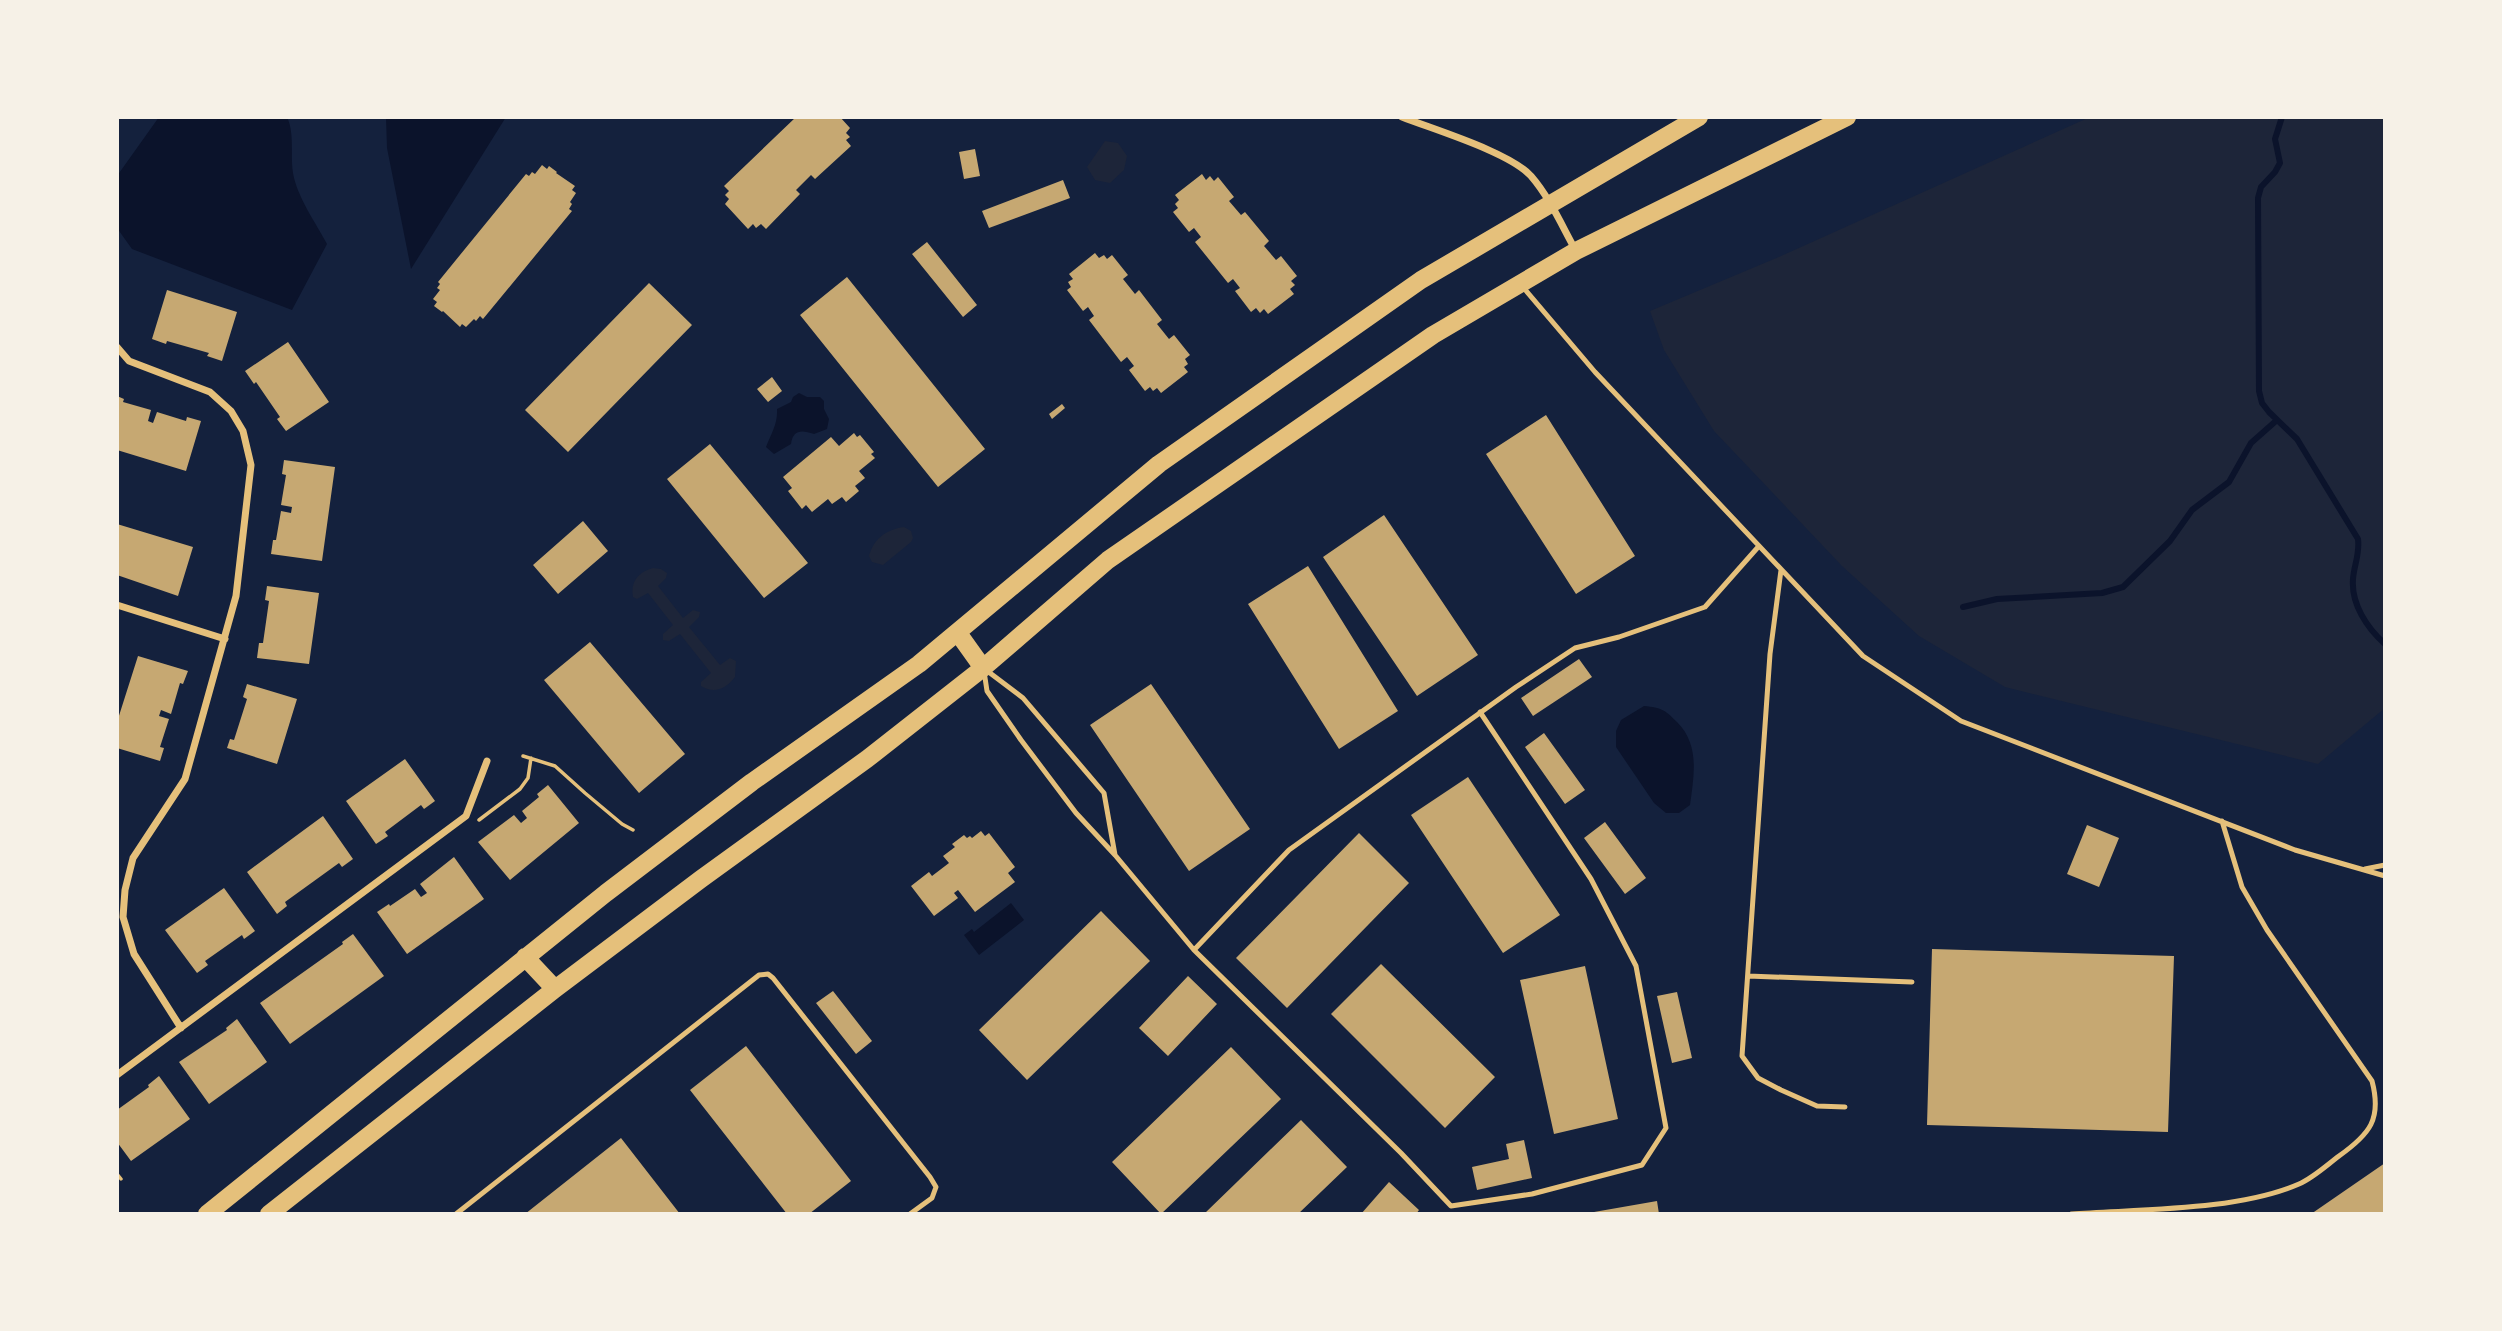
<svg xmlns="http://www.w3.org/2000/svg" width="2502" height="1331" viewBox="0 0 2502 1331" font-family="'DM Sans',sans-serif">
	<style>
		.green { fill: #1d2539 }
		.water { fill: #0b132b }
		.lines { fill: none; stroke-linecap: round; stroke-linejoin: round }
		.stream { stroke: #0b132b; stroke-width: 6 }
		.building { fill: #c6a872 }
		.path { stroke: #e5c07b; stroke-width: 3.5 }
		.service { stroke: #e5c07b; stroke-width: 5 }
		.minor { stroke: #e5c07b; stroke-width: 7 }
		.primary { stroke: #e5c07b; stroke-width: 18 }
	</style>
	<rect width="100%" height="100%" fill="#14213d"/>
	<path class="green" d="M2090 117H2385V708L2318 764 2005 687 1919 636 1842 566 1714 431 1664 350 1650 311 1781 256Z
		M1105 141 1118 143 1127 156 1124 170 1110 183 1095 180 1087 167Z
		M904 527 911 531 913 538 911 542 883 565 872 562 869 556C874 538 886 530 904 527Z
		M653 568 661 569 667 573 666 578 658 586 683 618 693 610 700 612 699 617 689 627 720 665 730 658 736 661 735 677C726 689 714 694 701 686V682L711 673 680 634 669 641 663 640V634L673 625 648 593 637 599 633 597C630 581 639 572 653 568Z"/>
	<path class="water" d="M159 117H287C295 134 290 155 293 173 297 197 316 223 327 244L292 310 132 249 117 228V176Z
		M386 117H506L411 269 387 148Z
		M799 393 807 397H820L824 401V409L829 419 827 429 814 434C802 430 793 429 791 444L774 454 766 447C771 434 778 424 777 409L791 402 793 397Z
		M1644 706C1662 708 1664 709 1677 722 1700 745 1694 775 1690 805L1679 813H1666L1654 803 1616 747V731L1621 720Z
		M1011 903 1024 920 979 955 964 935 972 929 974 932Z"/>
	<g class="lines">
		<path class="stream" d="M2282 117 2275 139 2280 163 2275 172 2261 187 2258 198 2259 391 2262 403 2269 412 2297 439 2358 539C2360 554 2354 565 2353 579 2351 604 2367 628 2385 644
			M1963 607 1997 599 2102 593 2123 587 2170 541 2192 510 2229 482 2251 443 2277 420"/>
	</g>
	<path class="building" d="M796 117H840L850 128 846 133 850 137 846 140 851 146 815 179 811 175 796 190 800 194 766 229 761 224 756 228 753 224 748 229 725 204 729 199 725 195 729 191 724 186Z
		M975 149 980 176 964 179 959 152Z
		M542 165 547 169 549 166 557 172 556 173 575 186 572 190 576 193 570 202 572 204 569 209 572 211 483 319 480 316 476 321 474 319 466 327 462 324 460 327 443 311 442 312 434 306 437 302 433 299 440 290 437 288 440 284 438 282 526 174 529 176 532 172 535 174Z
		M1202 174 1206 180 1210 176 1214 181 1218 177 1234 197 1229 201 1241 215 1245 212 1269 241 1264 246 1276 260 1281 256 1297 276 1291 281 1295 285 1290 289 1294 294 1268 314 1264 309 1260 313 1256 308 1251 312 1235 291 1240 288 1233 279 1228 283 1195 242 1201 237 1194 228 1189 232 1173 212 1178 208 1175 204 1179 200 1175 195Z
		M1063 180 1070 198 989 228 982 211Z
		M927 242 977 305 963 317 912 254Z
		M1095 253 1099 258 1104 255 1107 259 1112 255 1128 275 1123 279 1135 294 1139 290 1162 320 1157 324 1169 339 1174 335 1190 355 1185 359 1188 364 1184 367 1188 372 1161 393 1157 388 1153 391 1150 387 1145 391 1129 370 1134 366 1127 357 1121 362 1089 320 1094 316 1088 307 1083 311 1067 290 1071 287 1068 282 1073 279 1069 274Z
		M847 277 985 449 938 487 800 315Z
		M649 283 692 325 568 452 525 410Z
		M167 290 237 312 222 361 207 356 209 353 167 341 166 344 152 339Z
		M288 342 329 402 286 431 277 419 280 417 256 382 254 384 245 371Z
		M772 377 782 391 768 402 757 389Z
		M117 396 124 399 123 402 151 410 148 421 153 423 157 412 186 421 187 417 201 421 186 471 117 450Z
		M1062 404 1065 408 1052 419 1049 414Z
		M1546 415 1635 556 1576 594 1486 454Z
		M854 433 857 437 860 435 874 452 871 454 875 458 859 471 865 478 855 486 859 491 846 502 842 497 832 504 828 499 812 512 806 505 802 509 788 491 792 488 783 477 831 437 839 446Z
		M710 444 808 563 764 598 667 479Z
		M284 460 335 467 322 561 271 554 273 540H276L281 511 291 513 292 507 281 505 286 475 282 474Z
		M1384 515 1478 655 1417 696 1323 557Z
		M583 521 608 551 558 594 533 565Z
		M117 524 193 547 178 596 117 575Z
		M1308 566 1398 711 1339 749 1248 604Z
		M267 586 319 593 309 664 257 658 259 643H263L269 601 265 600Z
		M590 642 685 754 639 793 544 680Z
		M138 656 188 671 183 684 180 683 171 714 161 710 159 716 169 719 160 747 164 748 160 761 117 748V722Z
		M1579 659 1592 677 1533 716 1521 698Z
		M247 684 297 699 277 764 227 748 230 739 234 740 247 699 243 697Z
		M1151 684 1250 829 1189 871 1090 725Z
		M1544 733 1585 790 1565 804 1525 747Z
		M405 759 435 801 424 809 421 805 385 832 388 836 376 844 346 801Z
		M1468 777 1560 915 1503 953 1411 815Z
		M548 785 579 823 510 880 478 842 514 815 521 823 527 818 522 811 539 797 537 794Z
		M323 816 353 859 342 867 339 863 285 902 287 906 277 914 247 872Z
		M1605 822 1646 878 1625 894 1584 838Z
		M2087 825 2119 838 2099 887 2067 874Z
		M981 831 985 836 989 833 1015 867 1008 873 1015 882 975 912 958 890 954 893 958 898 934 916 911 886 929 872 932 876 949 863 943 856 955 847 952 844 964 835 967 838 970 836 972 838Z
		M1359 833 1409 883 1287 1008 1236 958Z
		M454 857 484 899 407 954 377 912 389 904 390 906 415 889 421 897 427 893 420 884Z
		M224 888 255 931 244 939 242 935 205 961 208 965 197 973 165 930Z
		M1101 911 1150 961 1027 1080 979 1030Z
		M353 934 384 976 290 1044 260 1003 343 944 342 942Z
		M1932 949 2174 956 2168 1132 1927 1125Z
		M1381 964 1495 1077 1445 1128 1331 1014Z
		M1585 966 1618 1119 1554 1134 1520 980Z
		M1188 976 1217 1004 1168 1056 1139 1028Z
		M833 991 872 1041 856 1054 816 1003Z
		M1677 992 1692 1058 1672 1063 1657 996Z
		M237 1019 267 1062 209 1104 179 1062 227 1030 226 1028Z
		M746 1046 851 1181 809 1214H787L690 1090Z
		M1231 1047 1281 1099 1161 1214 1112 1162Z
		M159 1076 190 1119 131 1161 117 1142V1110L149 1087 148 1085Z
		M1301 1120 1347 1167 1298 1214H1204Z
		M621 1138 680 1214H525Z
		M1524 1140 1532 1178 1477 1190 1472 1167 1509 1159 1506 1144Z
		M2385 1163V1214H2311Z
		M1389 1182 1419 1210 1416 1214H1361Z
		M1657 1201 1659 1214H1594V1212Z"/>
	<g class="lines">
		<path class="path" d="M523 756 555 766 585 793 622 824 633 830
			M479 820 520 789 528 778 531 758
			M117 1174 121 1179"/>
		<path class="service" d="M1522 286 1595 372 1863 656 1961 721 2295 850 2385 876
			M1781 570 1770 654 1742 1056 1758 1078 1781 1090 1817 1106 1845 1107
			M986 670 1023 698 1104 793 1115 855
			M984 671 987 691 1021 740 1076 813 1115 855 1194 950 1401 1153 1451 1206 1532 1194 1642 1165 1666 1128 1636 966 1591 879 1480 712
			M2365 869 2385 865
			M1194 950 1289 850 1516 687 1575 648 1619 637 1705 607 1759 546
			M1748 976 1912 982
			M456 1214 759 975 768 974 773 978 930 1177 936 1187 932 1198 910 1214
			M2071 1214C2140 1209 2237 1211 2299 1184 2313 1178 2327 1165 2339 1156 2370 1134 2382 1119 2372 1081L2267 930 2242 887 2222 821"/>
		<path class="minor" d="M1402 117C1435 130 1509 152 1531 176 1550 198 1562 226 1576 251
			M117 347 129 361 210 392 231 411 243 431 251 465 236 596 185 779 133 858 125 890 123 917 134 954 181 1028
			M117 605 225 639
			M117 1075 466 816 487 761"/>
		<path class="primary" d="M958 633 983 668
			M525 957 555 989
			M207 1214 606 893 752 782 919 664 1159 464 1421 280 1699 117
			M269 1214 555 989 701 879 867 759 983 668 1108 560 1433 335 1576 251 1847 117"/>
	</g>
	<rect width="2502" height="1331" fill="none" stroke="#f6f1e7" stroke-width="238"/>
</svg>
